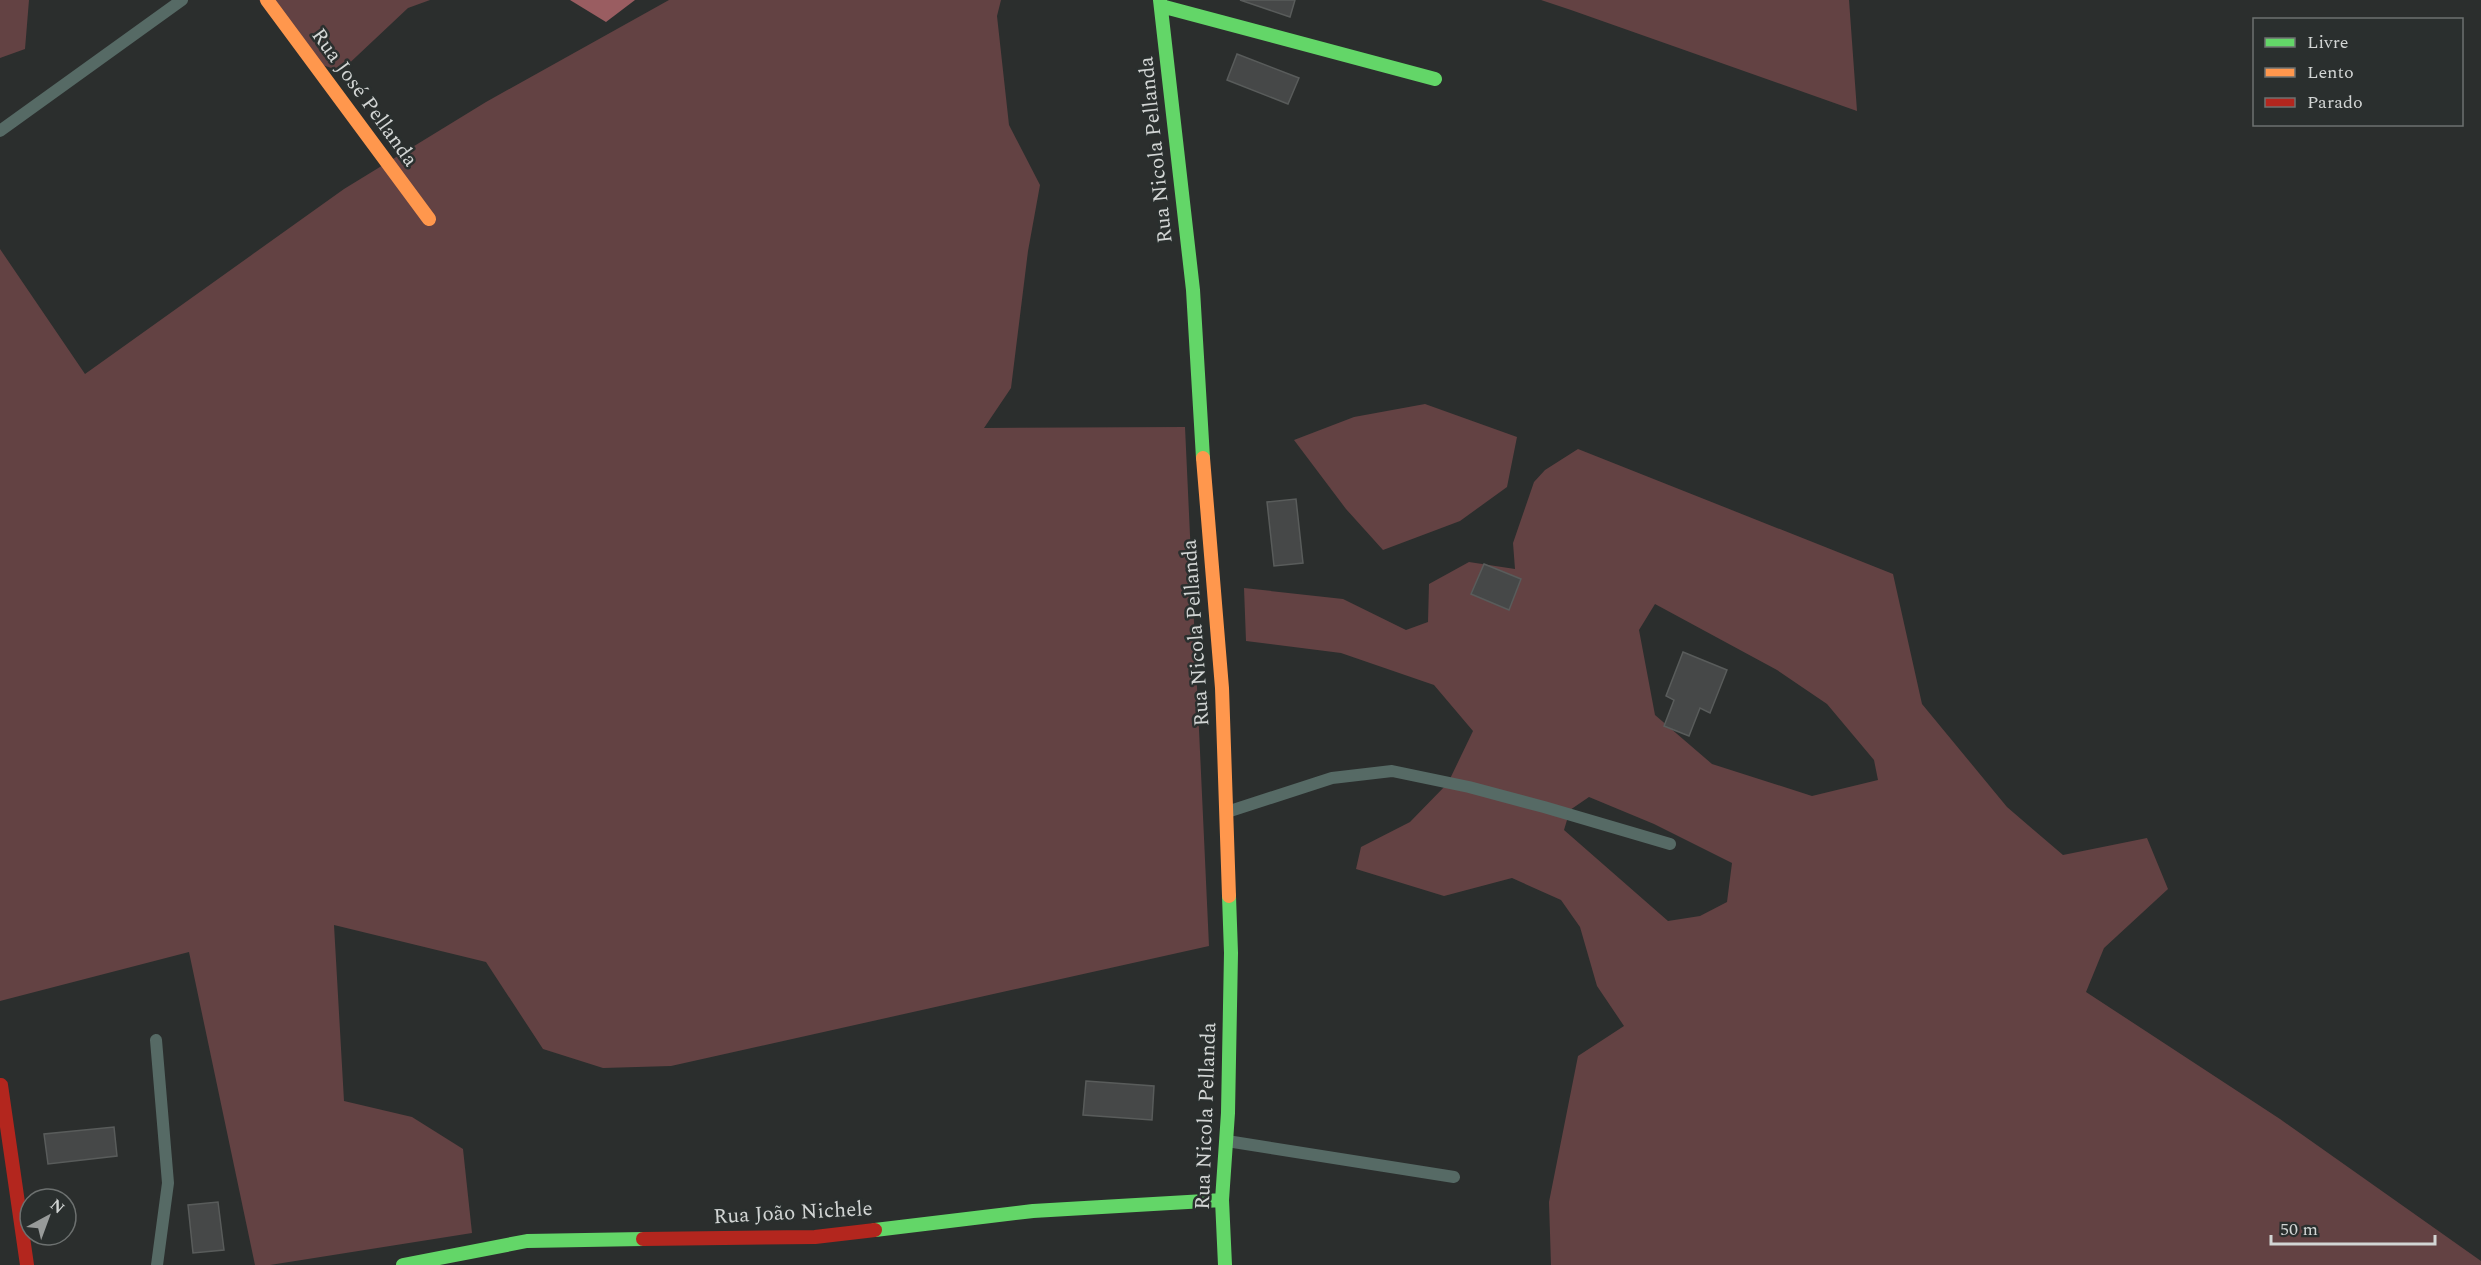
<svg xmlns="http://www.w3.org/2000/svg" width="2481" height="1265" viewBox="0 0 2481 1265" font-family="Spectral,serif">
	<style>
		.green { fill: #634243; fill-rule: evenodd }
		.water { fill: #9a5d61 }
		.building { fill: #464848; stroke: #595c5b; stroke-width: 1.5 }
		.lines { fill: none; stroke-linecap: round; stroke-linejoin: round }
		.lane { stroke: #566a65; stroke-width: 12 }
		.fast { stroke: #63d668; stroke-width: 14 }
		.slow { stroke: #ff974d; stroke-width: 14 }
		.jam { stroke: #b3261e; stroke-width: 14 }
		.labels { text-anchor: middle; stroke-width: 5; stroke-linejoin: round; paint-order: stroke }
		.street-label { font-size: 21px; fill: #d2d5d4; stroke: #2a2f2e }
	</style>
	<rect width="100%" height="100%" fill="#2b2e2d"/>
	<path class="green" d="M0 0H29L25 49 0 58Z
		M259 0H430L408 8 341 71 303 59Z
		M669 0H1001L997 16 1009 125 1040 185 1028 251 1011 388 984 428 1185 427 1209 946 671 1066 603 1068 543 1049 486 962 334 925 344 1101 412 1117 463 1149 472 1233 270 1265H255L189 952 0 1001V249L85 374 344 189 486 102Z
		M1541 0H1849L1857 111 1571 10Z
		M1425 404 1517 437 1507 487 1460 521 1383 550 1346 509 1294 440 1354 417Z
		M1578 449 1893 574 1922 704 2007 807 2063 855 2147 838 2168 889 2104 948 2086 992 2280 1119 2481 1261V1265H1551L1549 1202 1578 1056 1624 1026 1597 986 1580 927 1561 900 1512 878 1444 896 1356 869 1361 847 1410 822 1448 783 1473 731 1434 685 1341 653 1246 641 1244 588 1343 599 1406 630 1428 622 1429 584 1469 562 1515 569 1513 543 1534 482 1545 470ZM1655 604 1777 670 1827 704 1874 760 1878 780 1812 796 1712 764 1655 715 1639 630ZM1589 797 1654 824 1732 863 1727 902 1700 916 1668 921 1564 830 1570 810Z"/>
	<path class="water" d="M570 0H635L606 22Z"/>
	<path class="building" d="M1240 0H1295L1290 17Z
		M1237 54 1299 78 1288 104 1227 80Z
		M1296 499 1303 563 1274 566 1267 502Z
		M1484 564 1521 579 1509 610 1471 594Z
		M1683 652 1727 670 1710 713 1700 708 1689 736 1664 726 1674 700 1666 696Z
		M1086 1081 1154 1086 1152 1120 1083 1115Z
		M114 1127 117 1156 48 1164 44 1134Z
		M218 1202 224 1250 193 1253 188 1205Z"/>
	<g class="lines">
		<path class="lane" d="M0 131 182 0
			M1227 812 1332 778 1392 771 1469 787 1544 807 1670 844
			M156 1040 168 1183 157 1265
			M1227 1141 1454 1177"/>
		<path class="fast" d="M1160 0 1193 290 1203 458
			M1161 6 1435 79
			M875 1230 1033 1211 1222 1200
			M403 1265 527 1241 643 1239
			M1225 1265 1222 1200 1228 1113 1231 953 1229 896"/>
		<path class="slow" d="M267 0 429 219
			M1203 458 1222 688 1229 896"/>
		<path class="jam" d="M1 1085 27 1265
			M643 1239 815 1237 875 1230"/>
	</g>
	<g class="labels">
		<g class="street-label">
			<text transform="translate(365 97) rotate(54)" y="7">Rua José Pellanda</text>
			<text transform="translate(1155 150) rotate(-96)" y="7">Rua Nicola Pellanda</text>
			<text transform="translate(1195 633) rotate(-94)" y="7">Rua Nicola Pellanda</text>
			<text transform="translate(1205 1116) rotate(-88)" y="7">Rua Nicola Pellanda</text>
			<text transform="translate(793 1212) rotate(-3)" y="7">Rua João Nichele</text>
		</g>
	</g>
	<rect x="2253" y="18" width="210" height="108" fill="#2a2f2e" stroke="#6d7170" stroke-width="1.5"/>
	<rect x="2265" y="38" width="30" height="9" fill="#63d668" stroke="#6d7170" stroke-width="1.5"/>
	<text x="2307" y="48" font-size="18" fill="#d2d5d4">Livre</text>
	<rect x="2265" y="68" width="30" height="9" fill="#ff974d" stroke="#6d7170" stroke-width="1.5"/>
	<text x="2307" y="78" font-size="18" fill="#d2d5d4">Lento</text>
	<rect x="2265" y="98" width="30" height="9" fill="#b3261e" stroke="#6d7170" stroke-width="1.5"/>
	<text x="2307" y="108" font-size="18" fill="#d2d5d4">Parado</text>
	<g transform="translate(48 1217) rotate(41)"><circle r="28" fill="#2a2f2e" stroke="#6d7170" stroke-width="1.5"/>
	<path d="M0-4.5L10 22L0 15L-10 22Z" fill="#989b9a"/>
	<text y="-9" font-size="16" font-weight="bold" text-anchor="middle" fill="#d2d5d4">N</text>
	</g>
	<path d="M2271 1235v9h164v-9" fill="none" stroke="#d2d5d4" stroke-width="3"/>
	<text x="2280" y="1235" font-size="18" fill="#d2d5d4" stroke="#2a2f2e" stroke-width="4.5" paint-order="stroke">50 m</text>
</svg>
